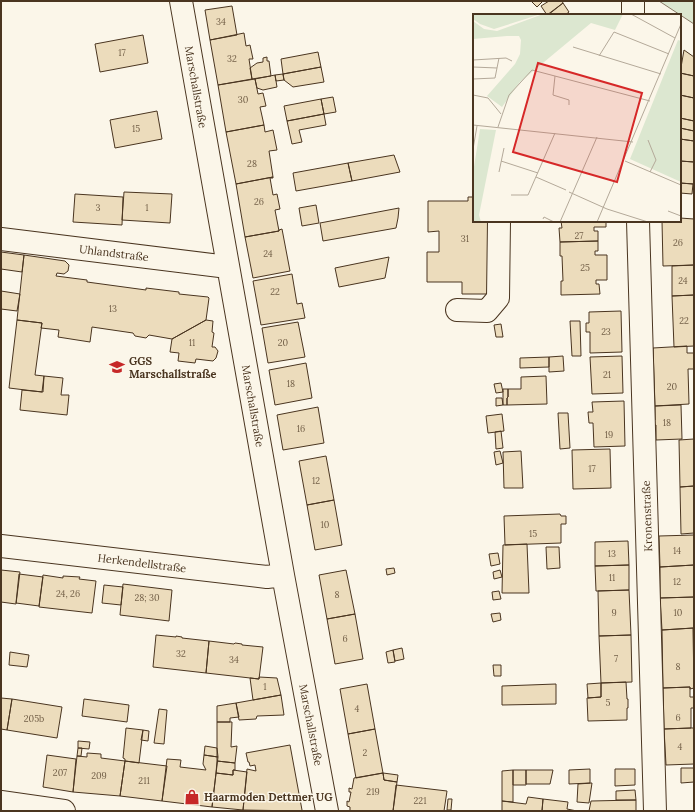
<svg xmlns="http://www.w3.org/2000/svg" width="695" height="812" viewBox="0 0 695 812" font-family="Lora,serif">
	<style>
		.green { fill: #dce7d0; stroke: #887966 }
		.building { fill: #ecdcbc; stroke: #4a3520 }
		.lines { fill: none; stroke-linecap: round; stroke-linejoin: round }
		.minor-casing { stroke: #4a3520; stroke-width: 24 }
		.major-casing { stroke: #4a3520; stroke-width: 24 }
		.minor { stroke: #fbf6e9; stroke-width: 22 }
		.major { stroke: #fbf6e9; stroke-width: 22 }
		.labels { text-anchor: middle; stroke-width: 3; stroke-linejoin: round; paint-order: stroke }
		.number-label { font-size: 9px; fill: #725f47 }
		.street-label { font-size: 11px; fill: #4a3520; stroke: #fbf6e9 }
		.poi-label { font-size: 11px; font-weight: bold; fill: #4a3520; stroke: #fbf6e9; text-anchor: start }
		.inset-road { fill: none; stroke: #b4a999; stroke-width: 1 }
		.view { fill: #d62828; fill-opacity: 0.15; stroke: #d62828; stroke-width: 2 }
		.inset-edge { fill: none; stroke: #4a3520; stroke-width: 2 }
	</style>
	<rect width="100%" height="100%" fill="#fbf6e9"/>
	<path class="green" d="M659 1H694V24Z"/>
	<path class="building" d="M531 1H543L537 7Z
		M549 1H562L563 3 547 15 541 6Z
		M563 3 569 12 565 15H548Z
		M232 6 237 35 210 40 205 10Z
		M244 33 246 46 250 45 253 59H249L252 79 218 85 210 40Z
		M143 35 148 63 100 72 95 44Z
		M684 50 694 57V76L680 73Z
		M318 52 321 67 283 74 281 59Z
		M267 57V61H269L271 76 252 79 250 68 257 63 263 62V58Z
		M321 67 324 82 293 87 284 80 283 74Z
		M680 73 694 76V98L680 95Z
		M283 74 284 80 276 81 275 75Z
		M275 75 277 87 263 90 257 88 255 79Z
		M255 79 258 94 263 93 266 106 260 107 264 125 226 132 218 85Z
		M680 95 694 98V121L680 118Z
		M333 97 336 112 324 114 321 99Z
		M321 99 324 114 287 121 284 106Z
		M157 111 162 139 115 148 110 120Z
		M324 114 326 125 299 130 302 142 292 144 287 121Z
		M680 118 694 121V131L680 128Z
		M264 125 265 132 273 130 277 150 269 151 273 177 236 184 226 132Z
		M680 128 694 131V141L680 139Z
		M680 139 694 141V162L680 161Z
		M394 155 400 172 352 181 348 163Z
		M680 161 694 162V184L680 183Z
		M348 163 352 181 296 191 293 173Z
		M273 177V178H270L273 195 277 194 280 209 275 210 279 231 245 237 236 184Z
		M680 183 693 184 692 194 680 193Z
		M124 192 172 194 170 223 122 220Z
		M75 194 123 197 122 225 73 222Z
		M468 197H474V221H491L492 294H462V282H427V252H439V231L428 232V201H468Z
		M316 205 319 223 302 226 299 208Z
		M399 208 398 218 396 228 323 241 320 223Z
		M680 218 694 219V265L663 266 662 221H680Z
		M561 221H606V227H594V231H598V241L560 242 559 228H562Z
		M282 229 290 271 253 278 245 237 279 231V230Z
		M598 241V251H595V255H607V280H596V284H599L600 294 561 295V281H563L562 256H560V242Z
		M1 252 24 255 22 272 1 269Z
		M24 255 65 261 69 265 68 271 64 274 57 273 56 276 87 280V282L146 290V288L179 292V294L208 297 209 298 206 320 172 339 149 335 146 338 135 336 133 333 92 327 90 342 58 337 59 330 41 328 42 323 17 320Z
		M389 257 385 278 339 287 335 268Z
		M694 265V295L672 296V266Z
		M292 274 297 304 302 303 305 318 261 325 253 281Z
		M1 291 20 294 17 311 1 309Z
		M694 295V346L674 347 672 296Z
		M621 311 622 352 590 353V332H586V323H589V312Z
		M17 320 42 323 35 375 44 376 42 392 9 388Z
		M206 320 213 321 212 332 214 333 212 347H215L218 351 216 358 213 361 196 359 195 363 178 361 179 353 170 352 172 339Z
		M570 321H580L581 356H572Z
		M298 322 305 357 268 363 262 328Z
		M501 324 503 337H496L494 325Z
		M687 346V353H694V369H688L689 404 655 406 653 348Z
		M563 356 564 371 549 372V357Z
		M622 356 623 393 592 394 590 357Z
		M549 357V367L520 368V358Z
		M306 363 312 398 275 405 269 370Z
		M44 376 63 378 61 395H69L67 415 20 410 22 390 43 392Z
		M546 376 547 404 507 405V398L508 397V389H521V377Z
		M501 383 503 392 496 393 494 384Z
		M503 389H508V397L507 398V405H503Z
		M496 398H502L503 405 496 406Z
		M624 401 625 446 594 447 593 423H589L588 412H593L592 402Z
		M681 405 682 439 656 440V425H652L653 420H655V406Z
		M318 407 324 443 283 450 277 415Z
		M558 413H568L570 448 560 449Z
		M502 414 504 431 488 433 486 416Z
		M501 431 503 448 496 449 495 432Z
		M694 439V486L680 487 679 440Z
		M610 449 611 488 573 489 572 450Z
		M500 451 503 463 496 465 494 452Z
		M521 451 523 488H504L503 452Z
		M326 456 334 500 307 505 299 461Z
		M694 486V533L681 534 680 487Z
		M334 500 342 545 315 550 307 505Z
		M560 514 561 516H566V524H561V543L505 545 504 516Z
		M694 535V565L660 567 659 536Z
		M628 541 629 565 595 566V542Z
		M527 544 529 593H502L503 545Z
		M546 547H559L560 568 547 569Z
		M498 553 500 564 491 566 489 554Z
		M629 565V590L596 591 595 566Z
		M694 565V597L660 598V567Z
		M394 568 395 573 387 575 386 569Z
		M1 570 20 572 16 604 1 602Z
		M346 570 355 614 327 619 319 575Z
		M500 570 502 577 494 579 493 572Z
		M19 574 43 577 39 606 16 603Z
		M43 575 63 578V576L80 577 79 579 96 581 92 613 39 607Z
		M123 584 172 590 169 621 120 615Z
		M104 585 123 587 121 605 102 603Z
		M629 590 631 635 599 636 598 591Z
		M499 591 501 599 493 600 492 592Z
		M694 597V628L662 630 660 598Z
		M500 613 501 620 493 622 491 614Z
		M355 614 363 659 335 664 327 619Z
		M693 628 694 688 690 689V687L663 688 662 630Z
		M156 635 176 637V636L182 637V638L209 641 206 673 153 667Z
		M631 635 632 682 601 683 599 636Z
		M209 641 234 644 235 643 242 644V645L263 647 259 679 206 673Z
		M402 648 404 659 395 661 393 650Z
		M393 650 395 662 388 663 386 652Z
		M10 652 29 655 27 667 9 665Z
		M493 665H501V676H494Z
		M259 677 277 678 281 695 253 700 250 678 259 679Z
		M626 682 627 699H628V708H627V720L588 721 587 698 601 697V683Z
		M601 683V697L588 698 587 684Z
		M367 684 375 729 348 734 340 689Z
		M556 684V704L502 705V686Z
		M690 687V697H694V708H691V728L664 729 663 688Z
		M281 695 284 715 257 716 256 719 239 720 236 703Z
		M1 698 12 699 7 730 1 729Z
		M12 699 62 707 57 738 7 730Z
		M84 699 129 705 127 722 82 716Z
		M236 703 239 717 230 718V722H217V706Z
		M159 709 167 710 164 744 154 743Z
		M217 722H232L231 747 237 746 235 763 217 761Z
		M126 728 143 730 139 763 125 761V759L123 758Z
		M691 728H694V764L666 765 664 729Z
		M375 729 383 773 356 778 348 734Z
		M143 730 149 731 148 741 141 740Z
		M78 741 90 742 89 749 78 748Z
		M290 745 302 810 301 811 243 810 247 769 256 771 255 765 250 766 249 762H248L246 753Z
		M205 746 217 748 218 757 204 755Z
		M78 748H82L81 756H77Z
		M87 753 101 754V758L125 761 120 796 73 792 77 756 87 757Z
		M47 755 76 759 73 792 43 787Z
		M204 755 218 757 212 807 162 801 167 759 181 760 180 767 206 770 203 764Z
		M125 761 167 766 162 801 120 796Z
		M217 761 235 763V770H233V775L216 773Z
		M681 768H694V782L681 783Z
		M590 769V783L569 784V770Z
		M615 769H635V785L615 786Z
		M233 770 247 772 243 810 212 807 216 773 233 775Z
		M513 770V802L502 801V771Z
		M513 770H526V785H513Z
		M526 770H553L550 784H526Z
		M383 773 384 780 397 782 393 811H350V807L347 806V801L349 802 351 792H349V788L352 789 354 778Z
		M383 773 398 775 397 782 384 780Z
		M592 783 589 803 577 802 578 784Z
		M396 785 447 791 444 811H393Z
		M635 790 636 800H616V791Z
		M528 797 543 799 542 811H502V801L526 804Z
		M448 799H452L451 810H447Z
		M543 799 568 802 567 809 577 811H542Z
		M636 800V811H589L591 801Z"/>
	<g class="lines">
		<g class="minor-casing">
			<path id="minor" d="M181 1 283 575 327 811
				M633 1V15
				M638 221 655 811
				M1 239 228 267
				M457 310 487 311 498 298 499 221
				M1 546 267 577 283 575"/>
		</g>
		<g class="major-casing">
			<path id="major" d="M1 802 64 811"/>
		</g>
		<use href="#minor" class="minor"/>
		<use href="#major" class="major"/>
	</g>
	<defs>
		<g id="school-bare" transform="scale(1.2)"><path d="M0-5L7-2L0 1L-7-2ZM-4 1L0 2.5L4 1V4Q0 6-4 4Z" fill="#c62828" stroke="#fbf6e9" stroke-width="2.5" paint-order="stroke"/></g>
		<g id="shop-bare" transform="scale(1.2)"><path d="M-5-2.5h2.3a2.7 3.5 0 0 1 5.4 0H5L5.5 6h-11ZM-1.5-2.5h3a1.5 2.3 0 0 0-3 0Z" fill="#c62828" stroke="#fbf6e9" stroke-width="2.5" paint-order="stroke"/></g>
	</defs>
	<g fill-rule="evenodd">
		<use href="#school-bare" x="117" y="367"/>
		<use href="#shop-bare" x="192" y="797"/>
	</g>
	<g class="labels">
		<g class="number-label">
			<text x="221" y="25">34</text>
			<text x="122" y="56">17</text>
			<text x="232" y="62">32</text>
			<text x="243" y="103">30</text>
			<text x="136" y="132">15</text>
			<text x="252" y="167">28</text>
			<text x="259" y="205">26</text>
			<text x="98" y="211">3</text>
			<text x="147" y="211">1</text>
			<text x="579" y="239">27</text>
			<text x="465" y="242">31</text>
			<text x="678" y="246">26</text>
			<text x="268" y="257">24</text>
			<text x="585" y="271">25</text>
			<text x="683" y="284">24</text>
			<text x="275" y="295">22</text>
			<text x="113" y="312">13</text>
			<text x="684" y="324">22</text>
			<text x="606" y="335">23</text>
			<text x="192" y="346">11</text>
			<text x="283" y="346">20</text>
			<text x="607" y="378">21</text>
			<text x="291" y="387">18</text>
			<text x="672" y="390">20</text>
			<text x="667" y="426">18</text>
			<text x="301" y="432">16</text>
			<text x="609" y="438">19</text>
			<text x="592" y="472">17</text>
			<text x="316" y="484">12</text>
			<text x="325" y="528">10</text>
			<text x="533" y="537">15</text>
			<text x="677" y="554">14</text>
			<text x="612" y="557">13</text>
			<text x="612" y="581">11</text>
			<text x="677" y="585">12</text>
			<text x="68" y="597">24, 26</text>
			<text x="337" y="598">8</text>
			<text x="147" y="601">28; 30</text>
			<text x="614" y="616">9</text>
			<text x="678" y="616">10</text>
			<text x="345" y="642">6</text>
			<text x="181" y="657">32</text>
			<text x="616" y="662">7</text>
			<text x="234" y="663">34</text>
			<text x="678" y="670">8</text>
			<text x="265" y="690">1</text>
			<text x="608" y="706">5</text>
			<text x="357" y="712">4</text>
			<text x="678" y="721">6</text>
			<text x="34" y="722">205b</text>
			<text x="680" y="750">4</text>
			<text x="365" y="756">2</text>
			<text x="60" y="776">207</text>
			<text x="99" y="779">209</text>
			<text x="144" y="784">211</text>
			<text x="373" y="795">219</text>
			<text x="420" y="804">221</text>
		</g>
		<g class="street-label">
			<text transform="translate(196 87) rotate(80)" y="4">Marschallstraße</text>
			<text transform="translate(114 253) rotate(7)" y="4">Uhlandstraße</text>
			<text transform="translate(253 406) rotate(80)" y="4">Marschallstraße</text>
			<text transform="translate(647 516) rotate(-92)" y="4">Kronenstraße</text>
			<text transform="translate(142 563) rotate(7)" y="4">Herkendellstraße</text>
			<text transform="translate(311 725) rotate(79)" y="4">Marschallstraße</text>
		</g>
		<g class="poi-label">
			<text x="129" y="365">GGS<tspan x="129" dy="13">Marschallstraße</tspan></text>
			<text x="204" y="801">Haarmoden Dettmer UG</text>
		</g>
	</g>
	<g transform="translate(473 14)">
		<rect width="208" height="208" fill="#fbf6e9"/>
		<path d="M0 0H68L21 15 7 10 0 5ZM70 0H150L142 16 118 9 47 68 29 93 14 82 42 50 47 40 48 26 46 22H34L0 25V7L11 15 24 17ZM205 26 208 27V168L157 145ZM7 115 23 116 6 201 8 208H0V159Z" fill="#dce7d0"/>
		<path class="inset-road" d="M158 0 202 24M100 33 188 60M126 42 141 18 196 40M0 46 33 44 39 47M0 53 24 54M82 62 80 81 96 86V91M0 65 22 64 26 44M0 81 15 84 28 100M0 111 160 128M25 113 36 81 59 56 177 87M175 126 183 146 177 158M0 135 4 112M28 147 65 159M152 147 208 171M26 158 31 134M63 163 93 176M96 178 134 195 175 208M38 181H55L82 119M195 197 208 202M70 205 71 203 81 208M87 208 124 123M124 208 208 10"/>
		<path class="view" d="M65 49 169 79 144 168 40 138Z"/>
		<rect width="208" height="208" class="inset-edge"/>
	</g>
	<rect width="695" height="812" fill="none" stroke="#4a3520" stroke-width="4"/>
</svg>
